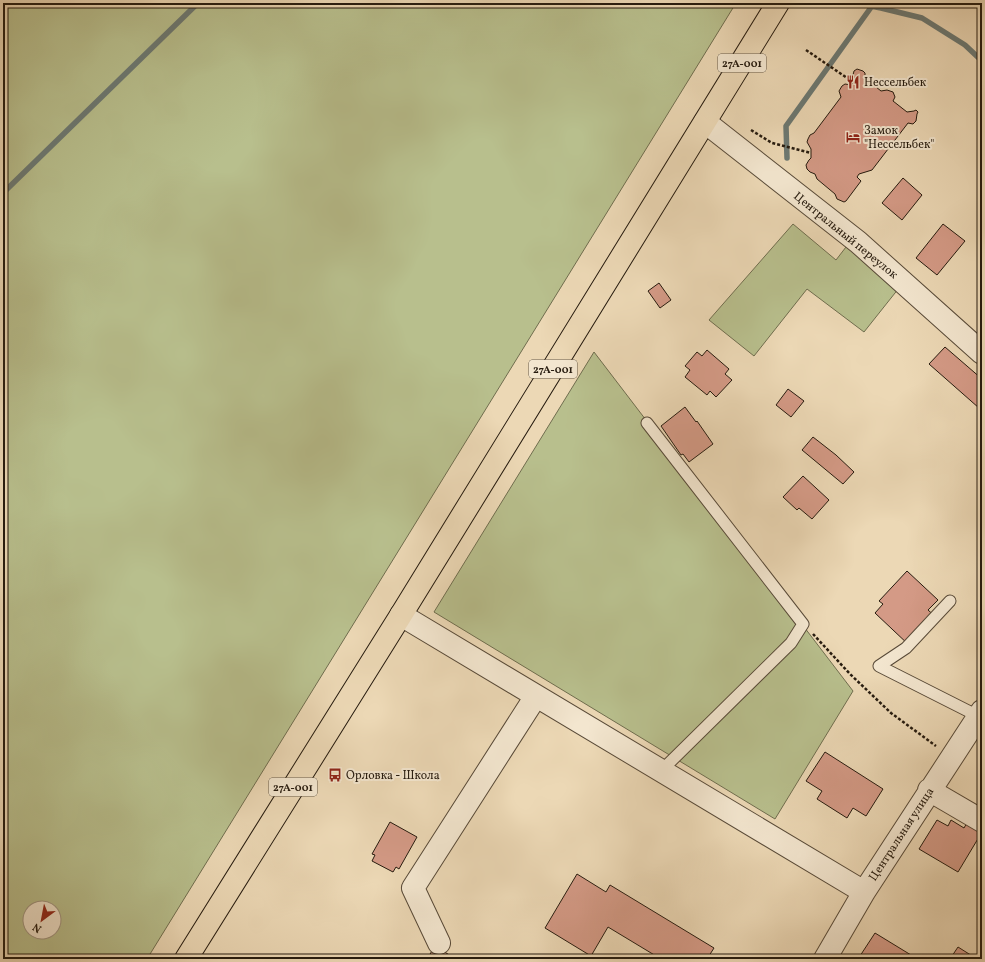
<svg xmlns="http://www.w3.org/2000/svg" width="985" height="962" viewBox="0 0 985 962" font-family="Vollkorn,serif">
	<style>
		.green { fill: #b8bf8d; stroke: #6f6d4e; fill-rule: evenodd }
		.lines { fill: none; stroke-linecap: round; stroke-linejoin: round }
		.stream { stroke: #6c7973; stroke-width: 5.5 }
		.building { fill: #d49a86; stroke: #261b0f }
		.service-casing { stroke: #584a38; stroke-width: 13 }
		.minor-casing { stroke: #584a38; stroke-width: 24 }
		.primary-casing { stroke: #261b0f; stroke-width: 24 }
		.path { stroke: #261b0f; stroke-width: 2.5; stroke-dasharray: 3 2; stroke-linecap: butt }
		.service { stroke: #f3e6cf; stroke-width: 11 }
		.minor { stroke: #f3e6cf; stroke-width: 22 }
		.primary { stroke: #ecd8b5; stroke-width: 22 }
		.labels { text-anchor: middle; stroke-width: 4; stroke-linejoin: round; paint-order: stroke }
		.shield { fill: #f3e6cf; stroke: #645849; stroke-width: 1 }
		.shield-label { font-size: 11px; font-weight: bold; fill: #261b0f }
		.poi-label { font-size: 12px; fill: #261b0f; stroke: #f3e6cf; text-anchor: start }
		.street-label { font-size: 12px; fill: #261b0f; stroke: #f3e6cf }
	</style>
	<rect width="100%" height="100%" fill="#ecd8b5"/>
	<filter id="stains"><feTurbulence type="fractalNoise" baseFrequency=".005" numOctaves="4"/><feColorMatrix values="0 0 0 0 .2 0 0 0 0 .09 0 0 0 0 .02 0 0 0 .5 -.17"/></filter>
	<radialGradient id="worn" r=".72"><stop offset=".6" stop-color="#630" stop-opacity="0"/><stop offset="1" stop-color="#630" stop-opacity=".3"/></radialGradient>
	<path class="green" d="M3 3H736L147 959H3ZM30 908H54V932H30Z
		M793 224 836 260 846 247 899 288 864 332 807 289 754 356 709 320Z
		M594 352 853 691 775 819 434 612Z"/>
	<g class="lines">
		<path class="stream" d="M855 3 881 8 922 18 965 45 982 61
			M787 158 786 126 872 6
			M3 193 198 3"/>
	</g>
	<path class="building" d="M857 69 863 71 865 73V78L881 91 887 90 893 92 895 97 893 101 907 112 914 111 916 110 918 112 917 114 916 121 913 124 908 123 872 170 859 174 857 177 861 181 846 201 844 202 837 199 835 194 817 179 815 174 810 172 807 169 806 165 809 160 811 158V149L807 142 808 139 810 135 814 133 841 97 839 91 842 86 845 84 851 85 855 80 853 75 854 71Z
		M903 178 922 195 902 220 882 203Z
		M943 224 965 241 937 275 916 258Z
		M659 283 671 300 660 308 648 291Z
		M945 347 982 379V404L979 408 929 364Z
		M707 350 729 369 725 374 732 380 716 397 710 391 707 395 685 377 690 370 685 366 697 352 702 356Z
		M788 389 804 401 791 417 776 405Z
		M685 407 696 422 697 421 713 444 689 462 683 454 681 455 661 426Z
		M813 437 836 455 854 472 843 484 802 450Z
		M803 476 829 500 812 519 799 508 797 510 783 497Z
		M907 571 938 600 928 610 937 618 910 646 875 613 883 604 879 601Z
		M825 752 883 789 866 816 853 808 847 818 817 799 822 791 806 781Z
		M937 820 948 826 951 820 964 828 968 821 982 829V832L958 872 919 849Z
		M390 822 417 837 399 869 396 867 393 872 372 861 375 855 372 854Z
		M577 874 606 892 610 885 714 948 707 959H661L608 927 591 956 545 928Z
		M875 933 911 955 908 959H858Z
		M435 946 451 956 449 959H427Z
		M958 947 977 959H950Z"/>
	<g class="lines">
		<g class="service-casing">
			<path id="service" d="M647 423 803 624 791 643 661 771
				M950 601 906 648 879 666 978 716"/>
		</g>
		<g class="minor-casing">
			<path id="minor" d="M705 122 858 242 982 353
				M401 615 864 892
				M929 790 982 821
				M439 943 413 888 536 696
				M825 959 864 892 982 711"/>
		</g>
		<g class="primary-casing">
			<path id="primary" d="M186 959 401 615 778 3"/>
		</g>
		<path class="path" d="M806 50 853 82
			M751 130 772 143 811 153
			M813 634 850 674 891 713 936 746"/>
		<use href="#service" class="service"/>
		<use href="#minor" class="minor"/>
		<use href="#primary" class="primary"/>
	</g>
	<defs>
		<g id="restaurant-bare" transform="scale(1.08)"><path d="M-5-6h1v4h1v-4h1v4h1v-4h1v5L-1.5 .5V6h-2V.5L-5-1ZM5-6V6H3V1.5H1.5Q1.5-4 5-6Z" fill="#8f2418" stroke="#f3e6cf" stroke-width="2.5" paint-order="stroke"/></g>
		<g id="hotel-bare" transform="scale(1.08)"><path d="M-6-4.5h1.5V1H6V5H4.5V3h-9V5H-6ZM-4 0a1.8 1.8 0 1 1 3.6 0ZM.5 0V-2.5h3Q6-2.5 6 0Z" fill="#8f2418" stroke="#f3e6cf" stroke-width="2.5" paint-order="stroke"/></g>
		<g id="bus-bare" transform="scale(1.08)"><path d="M-5-6H5V4H4V6H2V4H-2V6H-4V4H-5ZM-3.5-4V0h7V-4ZM-3.5 1.2v1.5H-2V1.2ZM2 1.2v1.5H3.5V1.2Z" fill="#8f2418" stroke="#f3e6cf" stroke-width="2.5" paint-order="stroke"/></g>
	</defs>
	<g fill-rule="evenodd">
		<use href="#restaurant-bare" x="853" y="82"/>
		<use href="#hotel-bare" x="853" y="137"/>
		<use href="#bus-bare" x="335" y="775"/>
	</g>
	<g class="labels">
		<g class="shield">
			<rect x="718" y="54" width="48" height="18" rx="3"/>
			<rect x="529" y="360" width="48" height="18" rx="3"/>
			<rect x="269" y="778" width="48" height="18" rx="3"/>
		</g>
		<g class="shield-label">
			<text x="742" y="67">27А-001</text>
			<text x="553" y="373">27А-001</text>
			<text x="293" y="791">27А-001</text>
		</g>
		<g class="poi-label">
			<text x="864" y="86">Нессельбек</text>
			<text x="864" y="134">Замок<tspan x="864" dy="14">"Нессельбек"</tspan></text>
			<text x="346" y="779">Орловка - Школа</text>
		</g>
		<g class="street-label">
			<text transform="translate(846 235) rotate(39)" y="4">Центральный переулок</text>
			<text transform="translate(901 834) rotate(-57)" y="4">Центральная улица</text>
		</g>
	</g>
	<rect width="985" height="962" fill="none" stroke="#ecd8b5" stroke-width="16"/>
	<rect x="4" y="4" width="977" height="954" fill="none" stroke="#261b0f" stroke-width="2"/>
	<rect x="8" y="8" width="969" height="946" fill="none" stroke="#261b0f"/>
	<g transform="translate(42 920) rotate(212)"><circle r="19" fill="#f3e6cf" stroke="#a19582"/>
	<path d="M0-3L7 15L0 10L-7 15Z" fill="#8f2418"/>
	<text y="-6" font-size="11" font-weight="bold" text-anchor="middle" fill="#261b0f">N</text>
	</g>
	<rect width="100%" height="100%" filter="url(#stains)"/>
	<rect width="100%" height="100%" fill="url(#worn)"/>
</svg>
